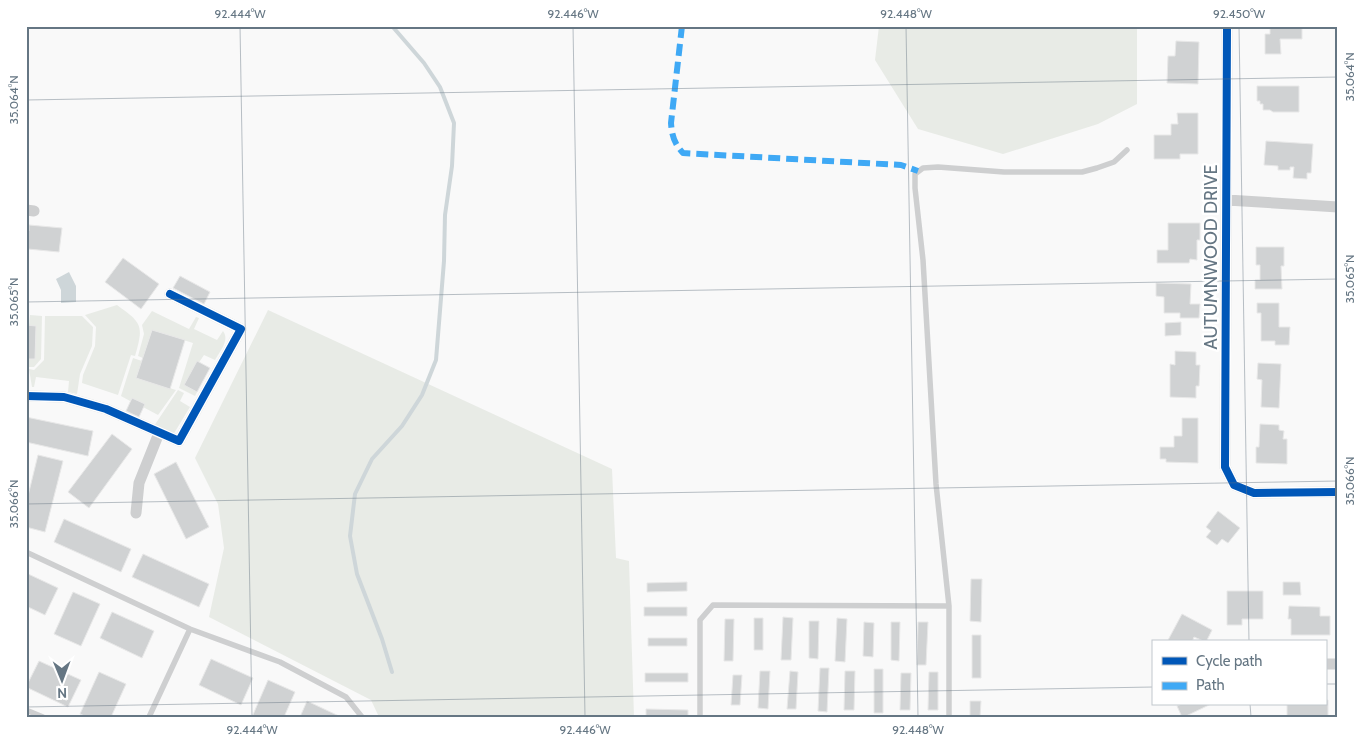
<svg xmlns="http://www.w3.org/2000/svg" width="1364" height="743" viewBox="0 0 1364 743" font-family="Cabin,sans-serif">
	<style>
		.green { fill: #e8ebe6 }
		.water { fill: #ced6d9 }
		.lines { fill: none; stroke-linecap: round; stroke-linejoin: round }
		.stream { stroke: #ced6d9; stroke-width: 4 }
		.building { fill: #d0d2d3; stroke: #e8e8e8 }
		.lane { stroke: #cecfd0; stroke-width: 5.5 }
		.street { stroke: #cecfd0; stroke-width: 11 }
		.quiet { stroke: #3fa9f5; stroke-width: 6; stroke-dasharray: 12 6; stroke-linecap: butt }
		.cycleway-casing { stroke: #fff; stroke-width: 11 }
		.cycleway { stroke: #0057b8; stroke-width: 8 }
		.ticks { fill: none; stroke: #657683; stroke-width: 1; stroke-opacity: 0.45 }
		.labels { text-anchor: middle; stroke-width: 5; stroke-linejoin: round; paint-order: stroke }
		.street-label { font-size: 18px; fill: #657683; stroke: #fff }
		.neatline { fill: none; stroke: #657683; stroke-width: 2 }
		.ticks-label { font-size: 12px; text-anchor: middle; fill: #657683 }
	</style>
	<rect width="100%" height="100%" fill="#f9f9f9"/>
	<path class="green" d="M879 26H1137V104L1098 124 1003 154 918 129 875 60Z
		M117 305C142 323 144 325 135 356L131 355 118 395 82 383 83 375 95 346 96 327 85 315Z
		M268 310 612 469 616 558 629 561 634 717H379L371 700 209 617 224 548 218 504 195 458Z
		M152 311 189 329 196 317 199 318 194 329 217 340 223 331C230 340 220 351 215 360L204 355 184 385 197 392 195 396 179 388 193 343 152 330 143 358 138 356 144 334 142 325Z
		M30 315 42 316 41 359 34 367H26V359H35L36 326 29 325Z
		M45 316H82L93 327 92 346 80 374 77 394 68 392 69 381 36 377 34 387H32L29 369 34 370 44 360Z
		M133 358 142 361 137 378 176 390 158 415 143 407 145 404 132 398 130 401 121 396Z
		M178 390 184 393 180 401 190 407 173 435 154 426Z"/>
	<path class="water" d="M69 272 76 286V302L61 303V290L56 279Z"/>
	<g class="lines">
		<path class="stream" d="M392 672 382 639 357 574 350 536 355 494 372 459 402 426 422 395 436 360 444 261 445 215 452 166 454 123 440 87 424 63 392 26"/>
	</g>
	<path class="building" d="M1270 26H1302V39H1280L1281 54H1265V34H1270Z
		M1176 41 1199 42 1198 84 1167 83 1168 56H1175Z
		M1257 86H1299V112H1273L1270 110H1263V104H1260V101H1257Z
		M1177 113H1198V154H1180V159H1154V135H1171V124H1178Z
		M1266 141 1313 144 1311 173H1307V179L1293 178 1294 167H1290V170H1278V166L1264 165Z
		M1168 223H1200V240H1197V260L1190 259 1189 263H1157V250H1168Z
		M29 225 62 228 59 252 28 249 26 253V230L29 231Z
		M1256 247H1284V266H1281L1282 289H1255V280H1260V265H1256Z
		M123 258 159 284 141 309 105 282Z
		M180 276 210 292 204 304 173 288Z
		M1156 283 1191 284 1190 304H1200L1199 318H1180V313H1164V297L1156 296Z
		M1257 303H1279V327H1290L1289 345H1275V341H1261V313H1257Z
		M1181 322V335L1165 336V323Z
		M26 325 36 326 35 359H26Z
		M152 330 185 340 170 389 136 378Z
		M1175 351 1196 352V365H1200L1199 386H1196V398L1170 397V364L1175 365Z
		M197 361 210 368 197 392 184 385Z
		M1258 363 1281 364 1279 408 1261 407 1262 380 1257 379Z
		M132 398 145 404 139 417 126 411Z
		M26 417 93 431 88 456 26 442Z
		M1182 418H1198V463L1166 462V459H1160V447H1174V436H1182Z
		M1260 424 1279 425V430L1284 431 1283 439H1287V464L1256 463V447H1259Z
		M112 434 132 449 89 508 68 492Z
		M1336 454H1338V467H1336Z
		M38 455 63 461 45 532 26 527V504Z
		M176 462 209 527 186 539 154 474Z
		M1218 511 1240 528 1228 543 1222 539 1217 545 1206 537 1211 531 1206 527Z
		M64 519 131 549 121 572 54 542Z
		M143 554 209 584 199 607 132 577Z
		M26 573 58 588 45 615 26 606Z
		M971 579H982L981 622 970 621Z
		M687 582V591L647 592V583Z
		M1283 582H1300L1301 595H1283Z
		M1227 591H1263V619H1242V625H1227Z
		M73 592 100 604 81 646 54 634Z
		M1289 606 1320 607V616H1330V635H1291V619H1288Z
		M644 607H687V616H644Z
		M112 612 154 631 142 658 100 638Z
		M1182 614 1212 630 1206 642 1194 637 1192 642H1167Z
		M783 617 793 618 791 660H781Z
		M754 618H763V650H754Z
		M837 618 847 619 845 662 835 661Z
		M725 619H734L733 661H724Z
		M809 621H819L818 659 809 658Z
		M864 622 874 623 873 657 863 656Z
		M891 622H900L899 661 891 660Z
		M918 622H928L926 665H917Z
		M972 635H981V678H972Z
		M648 638H687V646H648Z
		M211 659 253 678 241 705 199 685Z
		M39 661 81 680 68 707 26 687Z
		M820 668H829L827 712 818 711Z
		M874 669H883V713H874Z
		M760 671H770L768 709 758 708Z
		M790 671 798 672 796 709H787Z
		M845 671H855L854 710H844Z
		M99 672 126 684 111 717H87L80 714Z
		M929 672H938V710H928Z
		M645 673H688V682H645Z
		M901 673H911L910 710H900Z
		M733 675H742L740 705H731Z
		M268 680 295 692 284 717H252Z
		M1325 700H1328V717H1287V704H1325Z
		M307 701 341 717H300Z
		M970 701H981L980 717H970Z
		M1182 704H1211L1184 717H1182L1177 706Z
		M646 709 688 710V717H646Z"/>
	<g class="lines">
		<path class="lane" d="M26 552 190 629 280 662 346 697 362 717
			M26 710 43 717
			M149 717 190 629
			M700 717V620L713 605 949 606
			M949 717V606L936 484 923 260 915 188V174L923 168 938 167 1004 172H1082L1097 168 1114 162 1127 150"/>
		<path class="street" d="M1227 26 1225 467 1234 485 1254 493 1338 492
			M1227 200 1338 207
			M26 210 34 211
			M26 396 64 397 106 409 179 441 241 329 170 294
			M136 513 139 483 159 433
			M1325 664H1338"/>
		<path class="quiet" d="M682 26 671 123C672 136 674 143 683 153L901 165 918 171"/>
		<g class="cycleway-casing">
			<path id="cycleway" d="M1227 26 1225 467 1234 485 1254 493 1338 492
				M26 396 64 397 106 409 179 441 241 329 170 294"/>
		</g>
		<use href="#cycleway" class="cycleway"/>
	</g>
	<path class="ticks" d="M240 26 252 717M573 26 585 717M906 26 918 717M1239 26 1249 642M26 100 1338 77M26 302 1338 279M26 504 1338 481M1325 684H1338M1250 704 1251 717M26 707 1153 687"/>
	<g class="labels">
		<g class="street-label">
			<text transform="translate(1211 257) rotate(-90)" y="6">AUTUMNWOOD DRIVE</text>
		</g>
	</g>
	<rect width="1364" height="743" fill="none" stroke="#ffffff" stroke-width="55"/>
	<rect x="1152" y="640" width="175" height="65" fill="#ffffff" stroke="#c1c8cd"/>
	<rect x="1162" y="657" width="25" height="8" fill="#0057b8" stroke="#c1c8cd"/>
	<text x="1196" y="666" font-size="15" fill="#657683">Cycle path</text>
	<rect x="1162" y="682" width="25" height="8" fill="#3fa9f5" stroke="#c1c8cd"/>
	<text x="1196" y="690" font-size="15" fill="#657683">Path</text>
	<g transform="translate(62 680) rotate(179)" stroke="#ffffff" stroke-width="4" paint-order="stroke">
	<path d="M0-4L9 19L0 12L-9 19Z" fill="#657683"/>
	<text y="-8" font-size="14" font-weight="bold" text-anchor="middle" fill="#657683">N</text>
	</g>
	<rect x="28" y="28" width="1308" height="688" class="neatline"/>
	<g class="ticks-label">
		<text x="240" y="18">92.444°W</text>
		<text x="573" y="18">92.446°W</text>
		<text x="906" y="18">92.448°W</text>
		<text x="1239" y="18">92.450°W</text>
		<text transform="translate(1350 77) rotate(-90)" y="4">35.064°N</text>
		<text transform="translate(14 100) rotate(-90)" y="4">35.064°N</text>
		<text transform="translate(1350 279) rotate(-90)" y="4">35.065°N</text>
		<text transform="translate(14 302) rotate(-90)" y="4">35.065°N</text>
		<text transform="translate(1350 481) rotate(-90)" y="4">35.066°N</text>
		<text transform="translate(14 504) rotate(-90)" y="4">35.066°N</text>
		<text x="252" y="734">92.444°W</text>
		<text x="585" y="734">92.446°W</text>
		<text x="918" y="734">92.448°W</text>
	</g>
</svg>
